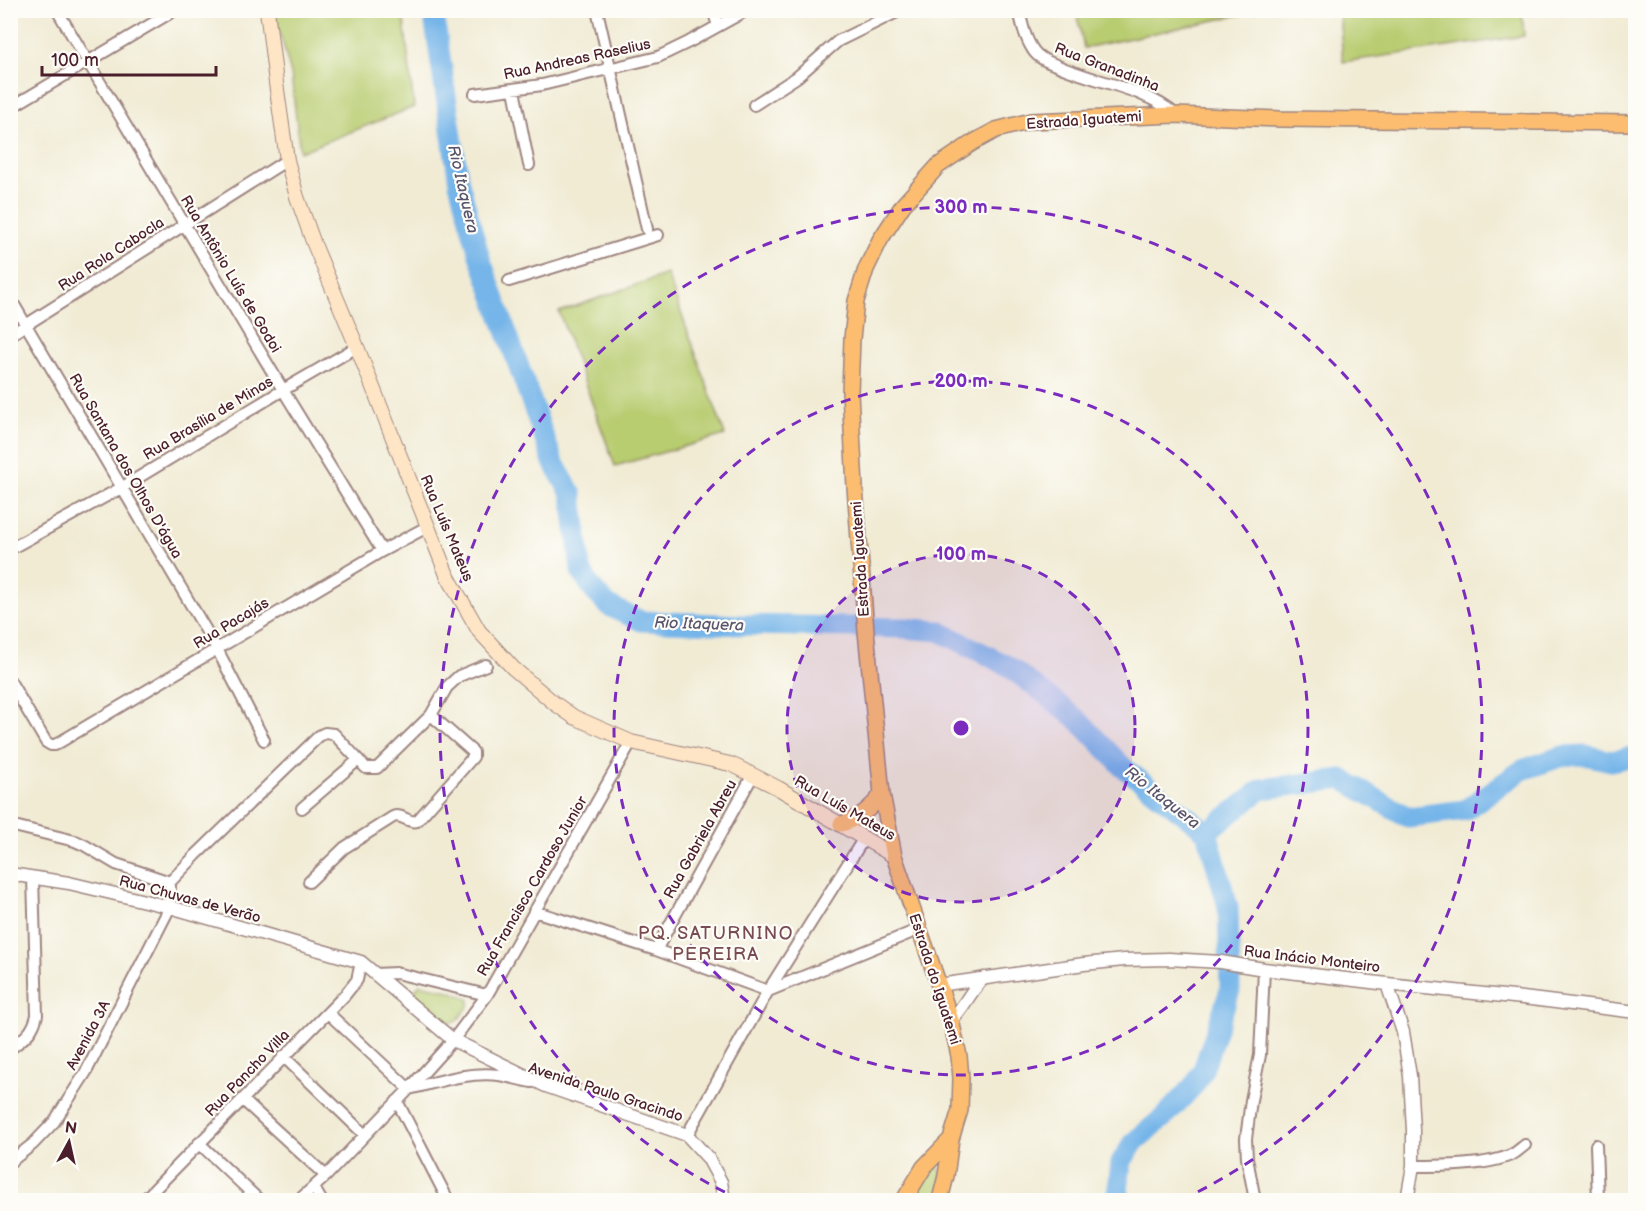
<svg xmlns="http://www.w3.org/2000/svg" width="1646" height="1211" viewBox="0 0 1646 1211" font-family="'Balsamiq Sans',sans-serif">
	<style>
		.green { fill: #b8cc70; stroke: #81764e; stroke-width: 1.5 }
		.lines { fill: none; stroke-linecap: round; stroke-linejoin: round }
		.river { stroke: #76b5e9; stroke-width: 21 }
		.minor-casing { stroke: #9e8580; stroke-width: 14 }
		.tertiary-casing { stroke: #9e8580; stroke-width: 15 }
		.secondary-casing { stroke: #9e8580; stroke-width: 16 }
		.primary-casing { stroke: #9e8580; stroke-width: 18 }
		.minor { stroke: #fff; stroke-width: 10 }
		.tertiary { stroke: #fff; stroke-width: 12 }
		.secondary { stroke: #fee5c5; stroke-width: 14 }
		.primary { stroke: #fcbd6f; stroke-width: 15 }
		.ring { fill: none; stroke: #7b2cbf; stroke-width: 3; stroke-dasharray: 10 8 }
		.labels { text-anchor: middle; stroke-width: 4.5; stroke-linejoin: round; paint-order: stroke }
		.street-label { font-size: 15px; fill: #4a1f2b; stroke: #fdfcf7 }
		.water-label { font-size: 16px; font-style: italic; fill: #59546e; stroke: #fdfcf7 }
		.quarter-label { font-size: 18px; letter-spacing: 1.5px; fill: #794b52; stroke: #fdfcf7 }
		.centre { fill: #7b2cbf; stroke: #fdfcf7; stroke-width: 3 }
		.ring-label { font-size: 18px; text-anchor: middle; font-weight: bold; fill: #7b2cbf; stroke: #fdfcf7; stroke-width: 4.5; stroke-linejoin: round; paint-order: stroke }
	</style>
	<rect width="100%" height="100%" fill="#fdfcf7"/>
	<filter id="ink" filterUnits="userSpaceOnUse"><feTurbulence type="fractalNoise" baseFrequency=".0167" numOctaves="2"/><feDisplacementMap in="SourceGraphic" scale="12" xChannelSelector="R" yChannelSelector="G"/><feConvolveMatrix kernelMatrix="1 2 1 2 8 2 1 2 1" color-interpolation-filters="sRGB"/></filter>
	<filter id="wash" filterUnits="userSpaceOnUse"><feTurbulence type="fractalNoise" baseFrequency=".008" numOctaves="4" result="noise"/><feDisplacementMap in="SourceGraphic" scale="24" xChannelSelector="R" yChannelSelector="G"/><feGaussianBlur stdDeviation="1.35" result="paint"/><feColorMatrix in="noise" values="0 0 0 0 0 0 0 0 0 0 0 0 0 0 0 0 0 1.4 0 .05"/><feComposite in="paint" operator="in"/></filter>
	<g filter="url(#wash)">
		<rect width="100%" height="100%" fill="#f1ebd4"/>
		<path class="green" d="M274 11H403L414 107 300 152 291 74Z
			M1076 11V10L1258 11 1084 48Z
			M1339 11H1522L1524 36 1343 62Z
			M667 274 725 435 615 466 559 312Z
			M420 984C437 988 455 991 470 1000L469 1006 457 1021 446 1024 431 1013 411 995Z
			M932 1166 941 1169 940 1200H904Z"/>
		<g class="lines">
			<path class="river" d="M433 10 459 183 480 258 553 462 572 495 581 571 594 591 609 606 641 621 742 625 904 628 939 631 1008 666 1077 719 1124 768 1207 832
				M1207 832 1262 789 1342 779 1408 817 1465 810 1522 770 1563 756 1585 755 1611 761 1636 756
				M1121 1200 1118 1189 1121 1162 1135 1141 1164 1117 1195 1084 1203 1070 1230 990 1228 907 1207 832"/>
		</g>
	</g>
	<g filter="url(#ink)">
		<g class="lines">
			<g class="minor-casing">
				<path id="minor" d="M57 10 283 390 382 551
					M597 10 647 229
					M713 10 718 26
					M1019 10C1022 24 1025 38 1033 50 1038 58 1048 62 1056 65 1093 82 1146 88 1176 115
					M514 90 529 165
					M475 94 542 85 658 57 689 42 747 10
					M754 105 797 77 838 41 901 10
					M10 108 175 10
					M509 281 658 235
					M10 298 217 649 264 740
					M10 335 287 160
					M10 549 121 488 283 390 357 347
					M10 681 46 742 51 745H55L382 551 427 527
					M302 808 358 760
					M170 882 196 855 319 736 325 733 334 734 366 768H377L431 715 447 687 459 676 486 665
					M309 882 344 848 393 817C402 813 408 824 417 821L473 757V752L431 715
					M534 911 656 950 768 991 920 929
					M656 950 753 775
					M375 974 396 973 487 995
					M328 1013 409 1089C438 1082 469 1071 499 1075 510 1077 521 1080 532 1082
					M10 1049C24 1038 33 1033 37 1015L33 877
					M283 1056 365 1135
					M243 1100 326 1176
					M397 1101 448 1200
					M687 1135 768 991 864 838
					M199 1143 259 1200
					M1596 1145 1598 1200
					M10 1162 33 1144 54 1122 86 1072 170 907V882L116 864 84 845 75 841 14 826
					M1413 1166C1440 1166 1489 1166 1513 1154 1517 1152 1521 1148 1525 1145
					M314 1188 321 1200
					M144 1200 345 995 357 980 361 962
					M299 1200 326 1176 409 1089 453 1040 487 995 631 742
					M1254 1200V1195L1247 1158 1246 1139 1251 1100 1260 1055 1264 969"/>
			</g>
			<g class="tertiary-casing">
				<path id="tertiary" d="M10 874 69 883 170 907 361 962 453 1040 546 1086 687 1135 708 1158 721 1182 724 1200
					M1387 984 1403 1032 1410 1076 1413 1130V1166L1407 1200
					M939 985 1084 964 1124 960 1169 959 1221 962 1264 969 1387 984 1523 998 1636 1012
					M951 1020C965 1007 970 990 984 978"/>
			</g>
			<g class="secondary-casing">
				<path id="secondary" d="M267 10 276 83 287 160 297 197 314 244 357 347 447 575 479 631 513 668 554 703 574 717 631 742 730 764 737 767 778 788 894 856"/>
			</g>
			<g class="primary-casing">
				<path id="primary" d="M841 824C859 819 871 809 882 794
					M904 1200 924 1167 951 1139
					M940 1200 946 1176 951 1139 960 1110 961 1078 959 1056 951 1020 894 856 882 794 866 631 855 487 850 392 852 339 856 301 866 269 880 240 903 205 938 166 972 143 996 130 1031 121 1176 115 1280 119 1636 123"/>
			</g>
			<use href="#minor" class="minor"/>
			<use href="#tertiary" class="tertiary"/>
			<use href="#secondary" class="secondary"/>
			<use href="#primary" class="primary"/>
		</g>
	</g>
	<circle cx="961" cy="728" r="174" fill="#7b2cbf" fill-opacity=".12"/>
	<g class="ring">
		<circle cx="961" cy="728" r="174"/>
		<circle cx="961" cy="728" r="347"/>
		<path d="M741 1200A521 521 0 1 1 1181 1200"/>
	</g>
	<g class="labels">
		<g class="street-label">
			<text transform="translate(577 59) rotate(-12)" y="5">Rua Andreas Raselius</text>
			<text transform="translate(1107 67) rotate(21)" y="5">Rua Granadinha</text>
			<text transform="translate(1084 120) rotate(-4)" y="5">Estrada Iguatemi</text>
			<text transform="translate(111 254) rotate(-33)" y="5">Rua Rola Cabocla</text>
			<text transform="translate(231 274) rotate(59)" y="5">Rua Antônio Luís de Godoi</text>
			<text transform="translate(208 418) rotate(-31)" y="5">Rua Brasília de Minas</text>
			<text transform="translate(126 466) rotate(60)" y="5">Rua Santana dos Olhos D'água</text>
			<text transform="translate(447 528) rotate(67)" y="5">Rua Luís Mateus</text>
			<text transform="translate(860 559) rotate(-94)" y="5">Estrada Iguatemi</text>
			<text transform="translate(231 623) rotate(-31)" y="5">Rua Pacajás</text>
			<text transform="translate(845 808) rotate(30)" y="5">Rua Luís Mateus</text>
			<text transform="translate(700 839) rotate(-61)" y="5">Rua Gabriela Abreu</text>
			<text transform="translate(532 886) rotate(-60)" y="5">Rua Francisco Cardoso Junior</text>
			<text transform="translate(190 899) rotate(15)" y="5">Rua Chuvas de Verão</text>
			<text transform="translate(1312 959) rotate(7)" y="5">Rua Inácio Monteiro</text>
			<text transform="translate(935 979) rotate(72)" y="5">Estrada do Iguatemi</text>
			<text transform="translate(88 1035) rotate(-62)" y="5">Avenida 3A</text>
			<text transform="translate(247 1073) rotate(-46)" y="5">Rua Pancho Villa</text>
			<text transform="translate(606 1092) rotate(18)" y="5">Avenida Paulo Gracindo</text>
		</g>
		<g class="water-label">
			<text transform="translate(464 189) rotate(77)" y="6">Rio Itaquera</text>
			<text transform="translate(699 623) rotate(2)" y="6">Rio Itaquera</text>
			<text transform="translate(1163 797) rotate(38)" y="6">Rio Itaquera</text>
		</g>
		<g class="quarter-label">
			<text x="716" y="939">PQ. SATURNINO<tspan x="716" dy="21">PEREIRA</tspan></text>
		</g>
	</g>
	<circle cx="961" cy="728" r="9" class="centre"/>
	<g class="ring-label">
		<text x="961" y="213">300 m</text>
		<text x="961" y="387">200 m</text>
		<text x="961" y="560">100 m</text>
	</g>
	<rect width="1646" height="1211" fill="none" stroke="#fdfcf7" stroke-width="36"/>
	<g transform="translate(69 1142) rotate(8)" stroke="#fdfcf7" stroke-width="4.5" paint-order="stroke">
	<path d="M0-4.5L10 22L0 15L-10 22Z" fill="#4a1f2b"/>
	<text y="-9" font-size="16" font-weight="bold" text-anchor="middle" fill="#4a1f2b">N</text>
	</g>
	<path d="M42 66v9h174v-9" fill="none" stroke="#4a1f2b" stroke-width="3"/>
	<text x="51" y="66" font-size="18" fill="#4a1f2b" stroke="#fdfcf7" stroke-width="4.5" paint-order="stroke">100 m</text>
</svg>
